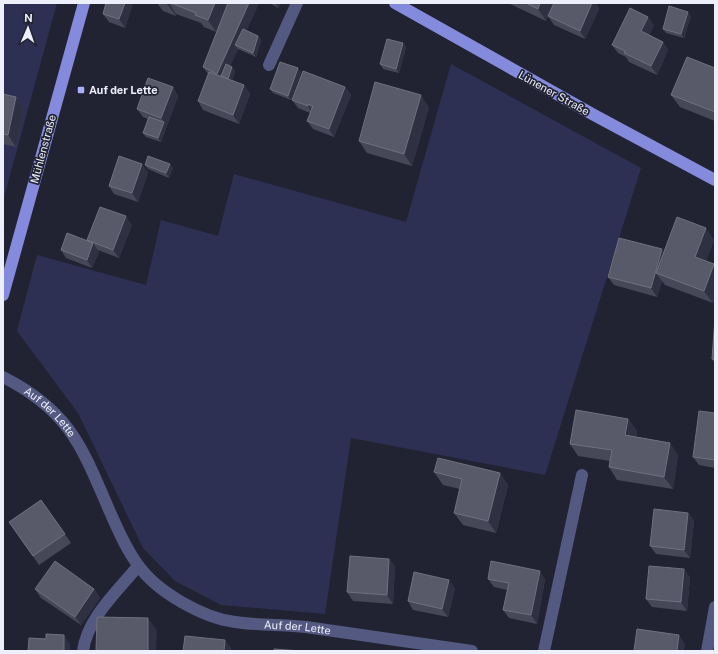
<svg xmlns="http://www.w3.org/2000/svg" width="718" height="654" viewBox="0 0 718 654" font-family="'Public Sans',sans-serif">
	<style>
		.green { fill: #2d3052 }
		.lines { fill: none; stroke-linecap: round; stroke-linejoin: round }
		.minor { stroke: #545981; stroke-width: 12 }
		.major { stroke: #848bdd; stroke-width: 12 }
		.wall { fill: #464858 }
		.shaded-wall { fill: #2f3142 }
		.building { fill: #585a6a; stroke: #6f7180 }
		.poi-dot { fill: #a8b0fc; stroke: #212333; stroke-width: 1.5 }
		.labels { text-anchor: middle; stroke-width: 3.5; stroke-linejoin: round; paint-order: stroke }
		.poi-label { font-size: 11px; font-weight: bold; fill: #edeffa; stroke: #212333; text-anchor: start }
		.street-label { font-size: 11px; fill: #edeffa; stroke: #212333 }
	</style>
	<rect width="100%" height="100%" fill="#212333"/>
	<path class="green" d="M3 3H57L3 201Z
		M451 64 641 168 545 475 351 438 325 614 221 605 175 581 143 548 78 413 17 331 37 255 146 285 161 220 218 236 234 174 406 222Z"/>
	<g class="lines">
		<g class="minor">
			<path d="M269 65 297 3"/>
			<path id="s1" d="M3 377C70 411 82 447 110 512 118 530 126 549 138 565 157 592 203 618 235 622 261 626 288 624 313 628 366 636 419 643 472 651"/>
			<path d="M83 651C87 618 118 591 138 566"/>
			<path d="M544 651 582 475"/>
			<path d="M707 651 715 607"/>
		</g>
		<path class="major" d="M395 3 594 115 715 180
			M3 295 84 3"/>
	</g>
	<path class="wall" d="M106 3H133L125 28 109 22 103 14Z
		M157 3H259L246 31 258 36 261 40 256 57 238 49 230 66 232 67 235 71 232 80 244 85 250 94 239 124 203 110 198 101 208 74 203 67 225 11 216 32 204 27 201 23 176 14V16L163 11Z
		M270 3H281L278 8Z
		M508 3H596L599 9 585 39 554 25 548 16 546 21Z
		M691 16 684 38 666 33 663 29Z
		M654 25 649 35 663 42 668 50 657 75 629 62 626 57 618 53 612 45Z
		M403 43 406 47 399 73 383 69 380 64Z
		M715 68V121L680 107 671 95Z
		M301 72 291 100 273 93 270 89Z
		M173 87 178 96 161 142 146 137 143 133 148 119 143 117 137 109Z
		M345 87 351 95 334 137 313 129 307 121 310 113 298 108 292 100Z
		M3 94 16 97 24 109 16 147 3 144Z
		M429 107 412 166 367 153 359 141Z
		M145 165 173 168 169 178 148 169Z
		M148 172 138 202 114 194 109 186Z
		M132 225 119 258 98 250 99 252 92 268 66 258 61 250 88 242 87 240Z
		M714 240 706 261 714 264 715 266V297L713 303 665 285 662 281 657 297 614 285 608 277 664 252Z
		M712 359 715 360V364Z
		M715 413V468L699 465 693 457Z
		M628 419 637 431 636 437 678 455 673 489 617 480 609 467 610 461 578 456 570 444Z
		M434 472 500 473 508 485 496 533 463 525 454 513 460 489 443 485Z
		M41 500 71 543 39 565 9 522Z
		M688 513 694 521 690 558 656 554 650 546Z
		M389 559 395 567 393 604 353 601 347 592Z
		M690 577 687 611 652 607 646 599Z
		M488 579H545L537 624 509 618 503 610 507 590 494 587Z
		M455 588 448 617 413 610 408 601Z
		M35 589H94L100 598 81 625 41 598Z"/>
	<path class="shaded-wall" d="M125 3H133L125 28 119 19Z
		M168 3H169L176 14V16L167 4Z
		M215 3H228L216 32 208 20Z
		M249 3H259L239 47 235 45 238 49 224 80 220 78 217 74Z
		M275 3H281L278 8Z
		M540 3H554L546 21 538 9Z
		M592 3H596L599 9 585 39 580 31Z
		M688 12 691 16 684 38 681 34Z
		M648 17 654 25 647 40 641 31Z
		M258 36 261 40 256 57 253 53Z
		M663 42 668 50 657 75 651 66Z
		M403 43 406 47 399 73 396 69Z
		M232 67 235 71 230 86 227 81Z
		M298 68 301 72 291 100 288 96Z
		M244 85 250 94 239 124 233 115Z
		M173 87 178 96 161 142 158 138 164 122 161 118Z
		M345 87 351 95 334 137 329 129Z
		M421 95 429 107 412 166 404 154Z
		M16 97 24 109 16 147 8 135Z
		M308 104 314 113 313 115 308 106Z
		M142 164 148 172 138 202 132 193Z
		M170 164 173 168 169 178 166 173Z
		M126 216 132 225 119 258 113 250Z
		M706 228 714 240 703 269 695 257Z
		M93 243 99 252 92 268 87 260Z
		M662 249 668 258 656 273 662 281 657 297 651 288Z
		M714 264 715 266V297L713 303 704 291Z
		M628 419 637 431 634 447 625 435Z
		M670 443 678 455 673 489 664 477Z
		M500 473 508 485 496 533 488 521Z
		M688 513 694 521 690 558 684 550Z
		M389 559 395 567 393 604 387 595Z
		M684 569 690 577 687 611 681 602Z
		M540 571 545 579 537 624 531 615Z
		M449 580 455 588 448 617 442 609Z
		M94 589 100 598 81 625 75 617Z
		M148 618 157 630 156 651H148Z
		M64 635 70 644V651H64Z
		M679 635 685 644 684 651H677Z
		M225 640 231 648V651H224Z"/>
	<path class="building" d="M106 3H125L119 19 103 14Z
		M171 3H215L208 20 195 15 196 13Z
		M228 3H249L217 74 203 67Z
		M526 3H540L538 9Z
		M554 3H592L580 31 548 16Z
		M669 6 688 12 681 34 663 29Z
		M630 8 648 17 641 31 663 42 651 66 624 53 625 51 612 45Z
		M243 29 258 36 253 53 235 45Z
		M387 39 403 43 396 69 380 64Z
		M687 57 715 68V112L671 95Z
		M280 62 298 68 288 96 270 89Z
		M226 64 232 67 228 79 221 76Z
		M303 71 345 87 329 129 307 121 313 106 308 104V106L292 100Z
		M209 72 244 85 233 115 198 101Z
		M148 78 173 87 161 118 137 109Z
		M375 82 421 95 404 154 359 141Z
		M3 94 16 97 8 135 3 134Z
		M149 117 164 122 158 138 143 133Z
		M119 156 142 164 132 193 109 186Z
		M148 156 170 164 166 173 145 165Z
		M100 207 126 216 113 250 87 240Z
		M677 217 706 228 695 257 714 264 704 291 656 273Z
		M67 233 93 243 87 260 61 250Z
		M619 238 662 249 651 288 608 277Z
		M715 318V360L712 359Z
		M576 410 628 419 625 435 670 443 664 477 609 467 612 450 570 444Z
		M699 411 715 413V460L693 457Z
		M438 458 500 473 488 521 454 513 462 479 434 472Z
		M41 500 65 534 33 556 9 522Z
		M654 509 688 513 684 550 650 546Z
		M350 556 389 559 387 595 347 592Z
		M55 561 94 589 75 617 35 589Z
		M491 561 540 571 531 615 503 610 509 583 488 579Z
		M649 566 684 569 681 602 646 599Z
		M414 572 449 580 442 609 408 601Z
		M97 617 148 618V651H96Z
		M637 629 679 635 677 651H634Z
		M46 634 64 635V651H28L29 638 46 639Z
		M185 636 225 640 224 651H183Z
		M274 649 301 651H274Z"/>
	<rect class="poi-dot" x="77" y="86" width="8" height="8" rx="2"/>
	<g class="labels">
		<g class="poi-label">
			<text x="89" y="94">Auf der Lette</text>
		</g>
		<g class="street-label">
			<text transform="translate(554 93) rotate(29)" y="4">Lünener Straße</text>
			<text transform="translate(43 149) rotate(-75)" y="4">Mühlenstraße</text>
			<text dy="4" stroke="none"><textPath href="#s1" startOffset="59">Auf der Lette</textPath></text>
			<text dy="4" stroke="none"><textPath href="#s1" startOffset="415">Auf der Lette</textPath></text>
		</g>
	</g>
	<rect width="718" height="654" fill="none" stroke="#edeffa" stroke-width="8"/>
	<g transform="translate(28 28) rotate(2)" stroke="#212333" stroke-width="3" paint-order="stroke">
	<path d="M0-3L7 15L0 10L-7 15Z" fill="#edeffa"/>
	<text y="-6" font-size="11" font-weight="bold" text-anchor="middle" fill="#edeffa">N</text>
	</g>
</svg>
